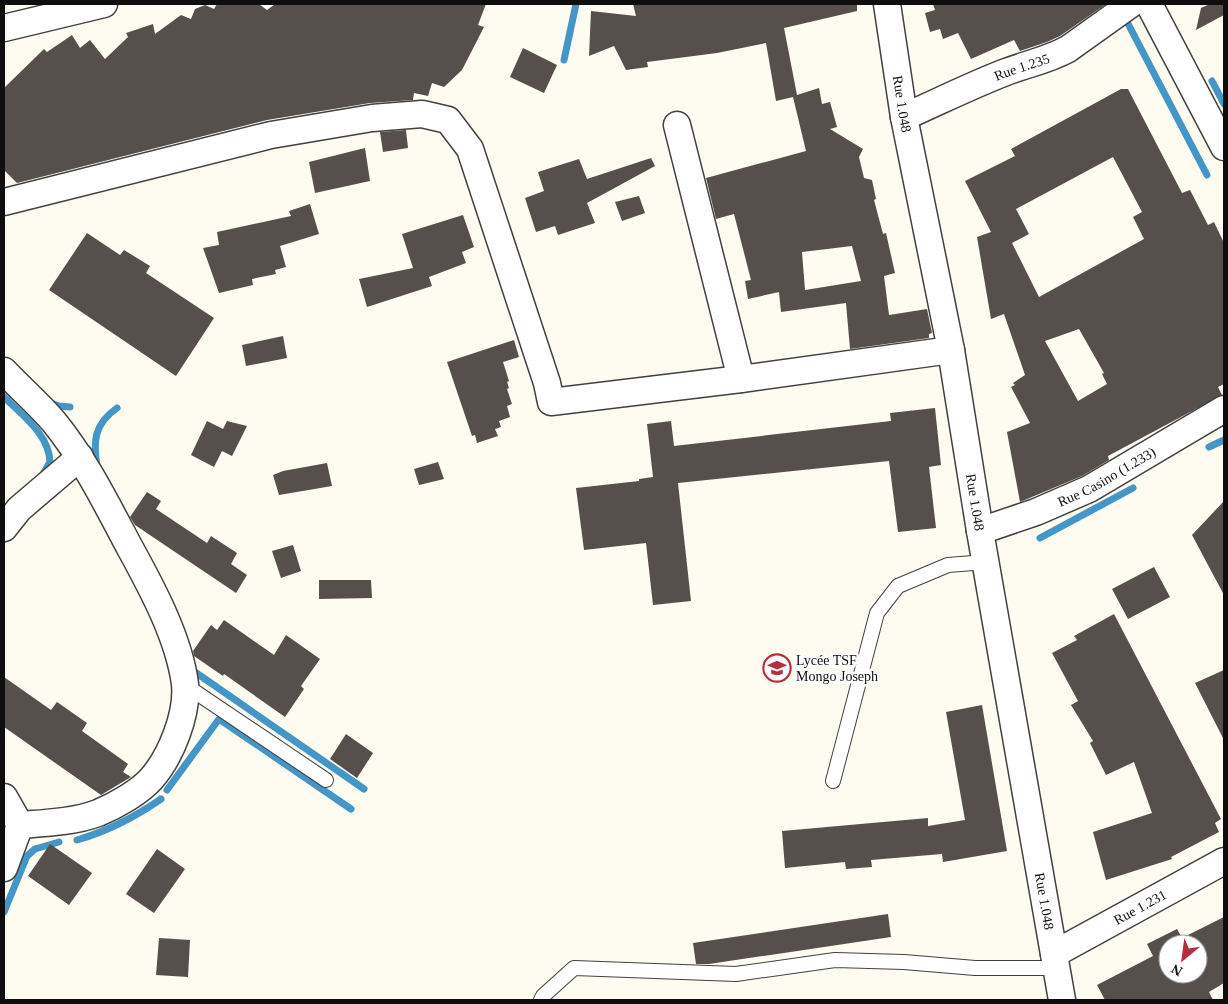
<svg xmlns="http://www.w3.org/2000/svg" width="1228" height="1004" viewBox="0 0 1228 1004" font-family="'Times New Roman',serif">
	<style>
		.lines { fill: none; stroke-linecap: round; stroke-linejoin: round }
		.stream { stroke: #4396c5; stroke-width: 7 }
		.building { fill: #564f4b; fill-rule: evenodd }
		.service-casing { stroke: #414141; stroke-width: 16 }
		.minor-casing { stroke: #414141; stroke-width: 29 }
		.service { stroke: #fff; stroke-width: 14 }
		.minor { stroke: #fff; stroke-width: 26 }
		.labels { text-anchor: middle; stroke-width: 5; stroke-linejoin: round; paint-order: stroke }
		.street-label { font-size: 14px; fill: #0e0e0e; stroke: #fff }
		.poi-label { font-size: 14px; fill: #0e0e0e; stroke: #fff; text-anchor: start }
	</style>
	<rect width="100%" height="100%" fill="#fefbf0"/>
	<g class="lines">
		<path class="stream" d="M1124 16 1207 175
			M564 60 576 4
			M1212 81 1224 104
			M4 397C22 415 49 434 50 462L43 474
			M48 402 59 406 70 407
			M1209 447 1224 440
			M97 467C93 441 94 424 117 408
			M1040 538 1133 488
			M191 668 192 670 364 789
			M167 790 219 719 351 809
			M77 840C108 831 135 817 161 799
			M4 912 27 856 35 849 59 842"/>
	</g>
	<path class="building" d="M217 4H259L267 10 275 4H486L478 25 484 27 462 70 444 87 432 83 428 96 414 93 413 100 370 103 267 120 17 183 4 170V88L44 49 47 52 72 35 80 48 90 40 105 59 128 37 126 33 153 24 155 34 181 15 191 19 195 9 205 5 214 9Z
		M633 4H857V11L784 28 797 95 819 88 822 104 830 102 837 127 830 129 863 149 859 157 864 178 872 180 876 199 874 200 883 234 886 233 895 273 884 276 889 315 927 309 932 333 929 334V338L850 349 846 303 781 312 779 292 748 299 745 281 751 280 734 214 716 219 706 178 806 151 793 97 776 101 766 43 717 53 647 62 648 67 626 70 614 46 589 56 591 11 636 16ZM852 246 861 281 805 290 802 252Z
		M933 4H1106L1060 36 1047 42 1020 51 1014 40 971 59 958 33 943 39 940 29 930 32 925 13 935 10Z
		M1210 4H1224V15L1196 30 1201 8Z
		M523 48 557 65 544 93 510 77Z
		M1121 89H1128L1182 193 1190 190 1208 225 1214 222 1224 243V384L1218 387 1222 395 1108 456 1109 460 1082 476 1020 502 1007 432 1030 423 1011 387 1015 385 1013 383 1025 375 1004 314 991 319 977 237 991 232 965 181 1015 156 1011 149ZM1113 157 1142 212 1133 217 1144 239 1039 297 1012 243 1029 234 1016 209ZM1079 329 1104 373 1102 374 1107 384 1078 401 1045 341Z
		M406 130 408 148 383 152 380 132Z
		M365 148 370 181 315 193 309 162Z
		M651 158 655 166 587 203 595 223 558 235 555 226 536 232 525 198 544 191 538 172 579 159 587 179Z
		M639 196 645 213 622 221 615 202Z
		M310 204 319 234 280 246 286 267 275 270 276 274 252 279 253 285 219 293 203 248 219 245 217 232 291 216 289 211Z
		M463 215 474 247 462 252 466 263 429 277 432 286 367 307 359 279 413 268 402 234Z
		M87 233 120 255 124 250 150 266 146 273 214 318 176 376 49 290Z
		M283 336 287 358 246 366 242 345Z
		M514 340 519 357 503 362 509 381 507 382 509 388 507 389 512 404 507 406 510 417 499 421 501 427 495 429 498 436 477 443 475 435 472 436 447 362Z
		M935 408 941 465 929 467 936 528 898 532 889 461 678 483 691 601 653 605 646 543 584 550 576 488 639 481V479L653 477 647 424 671 421 674 446 891 421 890 413Z
		M207 421 223 429 227 421 247 426 232 456 222 451 214 467 191 455Z
		M438 462 444 479 419 485 414 469Z
		M327 463 332 486 279 495 273 475 283 471Z
		M147 492 161 501 156 509 207 543 211 536 237 553 231 564 247 575 236 593 135 525 130 517Z
		M1224 501V595L1192 535Z
		M293 545 301 571 281 578 272 551Z
		M1154 567 1170 597 1128 619 1112 589Z
		M319 580H371L372 598 319 599Z
		M1114 614 1221 819 1215 823 1219 832 1171 857 1172 859 1106 880 1093 832 1152 813 1134 762 1106 775 1090 743 1093 741 1071 705 1078 701 1052 653 1077 640 1074 636Z
		M224 620 274 655 286 635 320 659 301 686 304 689 285 717 224 674 223 676 194 656 193 651 211 625 217 630Z
		M1224 670V740L1195 683Z
		M4 677 51 710 57 702 87 723 82 731 128 764 123 772 131 777 101 795 4 727Z
		M982 705 1007 851 943 862 942 854 871 860 872 867 846 869 845 862 785 868 782 831 928 818V826L965 820 946 712Z
		M346 734 373 753 357 778 330 759Z
		M50 844 92 873 69 905 28 876Z
		M157 849 185 869 154 913 126 894Z
		M888 914 891 937 709 964H696L693 943Z
		M1224 917V983L1209 992 1213 1000H1105L1097 985 1153 956 1147 944 1177 929 1182 938ZM1168 944H1198V974H1168Z
		M159 938 190 940 188 977 156 975Z"/>
	<g class="lines">
		<g class="service-casing">
			<path id="service" d="M185 685 326 780
				M833 781 877 613 898 586 948 565 986 562
				M541 1000 543 996 574 968 736 974 835 960 904 962 975 968H1057"/>
		</g>
		<g class="minor-casing">
			<g id="minor">
				<path id="s1" d="M887 4 904 117 951 350 980 531 1062 1000"/>
				<path d="M1149 4 1224 147"/>
				<path d="M4 28 104 4"/>
				<path id="s2" d="M904 117C938 102 972 85 1006 72 1027 64 1048 60 1068 49L1131 4"/>
				<path d="M677 125 741 379"/>
				<path d="M4 202 271 135 372 118 422 114 448 120 470 149 547 383 551 402 741 379 951 350"/>
				<path d="M4 371C20 388 39 404 54 422 85 460 107 505 130 548 152 588 179 638 185 684 188 714 171 756 152 778 140 792 115 806 98 813 74 822 46 823 20 825"/>
				<path d="M4 528 19 509 80 457"/>
				<path id="s3" d="M980 531 1036 512 1089 489 1224 409"/>
				<path d="M4 797 20 825 4 868"/>
				<path id="s4" d="M1054 954 1224 861"/>
			</g>
		</g>
		<use href="#service" class="service"/>
		<use href="#minor" class="minor"/>
	</g>
	<defs>
		<g id="school-ring" transform="scale(1.4375)"><circle r="9.5" fill="#fff" stroke="#b62e39" stroke-width="1.5"/><path d="M0-5L7-2L0 1L-7-2ZM-4 1L0 2.5L4 1V4Q0 6-4 4Z" fill="#b62e39"/></g>
	</defs>
	<g fill-rule="evenodd">
		<use href="#school-ring" x="777" y="668"/>
	</g>
	<g class="labels">
		<g class="street-label">
			<text dy="5" stroke="none"><textPath href="#s2" startOffset="128">Rue 1.235</textPath></text>
			<text dy="5" stroke="none"><textPath href="#s1" startOffset="101">Rue 1.048</textPath></text>
			<text dy="5" stroke="none"><textPath href="#s3" startOffset="138">Rue Casino (1.233)</textPath></text>
			<text dy="5" stroke="none"><textPath href="#s1" startOffset="506">Rue 1.048</textPath></text>
			<text dy="5" stroke="none"><textPath href="#s1" startOffset="911">Rue 1.048</textPath></text>
			<text dy="5" stroke="none"><textPath href="#s4" startOffset="98">Rue 1.231</textPath></text>
		</g>
		<g class="poi-label">
			<text x="796" y="665">Lycée TSF<tspan x="796" dy="16">Mongo Joseph</tspan></text>
		</g>
	</g>
	<rect width="1228" height="1004" fill="none" stroke="#0e0e0e" stroke-width="10"/>
	<g transform="translate(1183 959) rotate(209)"><circle r="24" fill="#ffffff" stroke="#9f9f9f"/>
	<path d="M0-4L9 19L0 12L-9 19Z" fill="#b62e39"/>
	<text y="-8" font-size="14" font-weight="bold" text-anchor="middle" fill="#0e0e0e">N</text>
	</g>
</svg>
